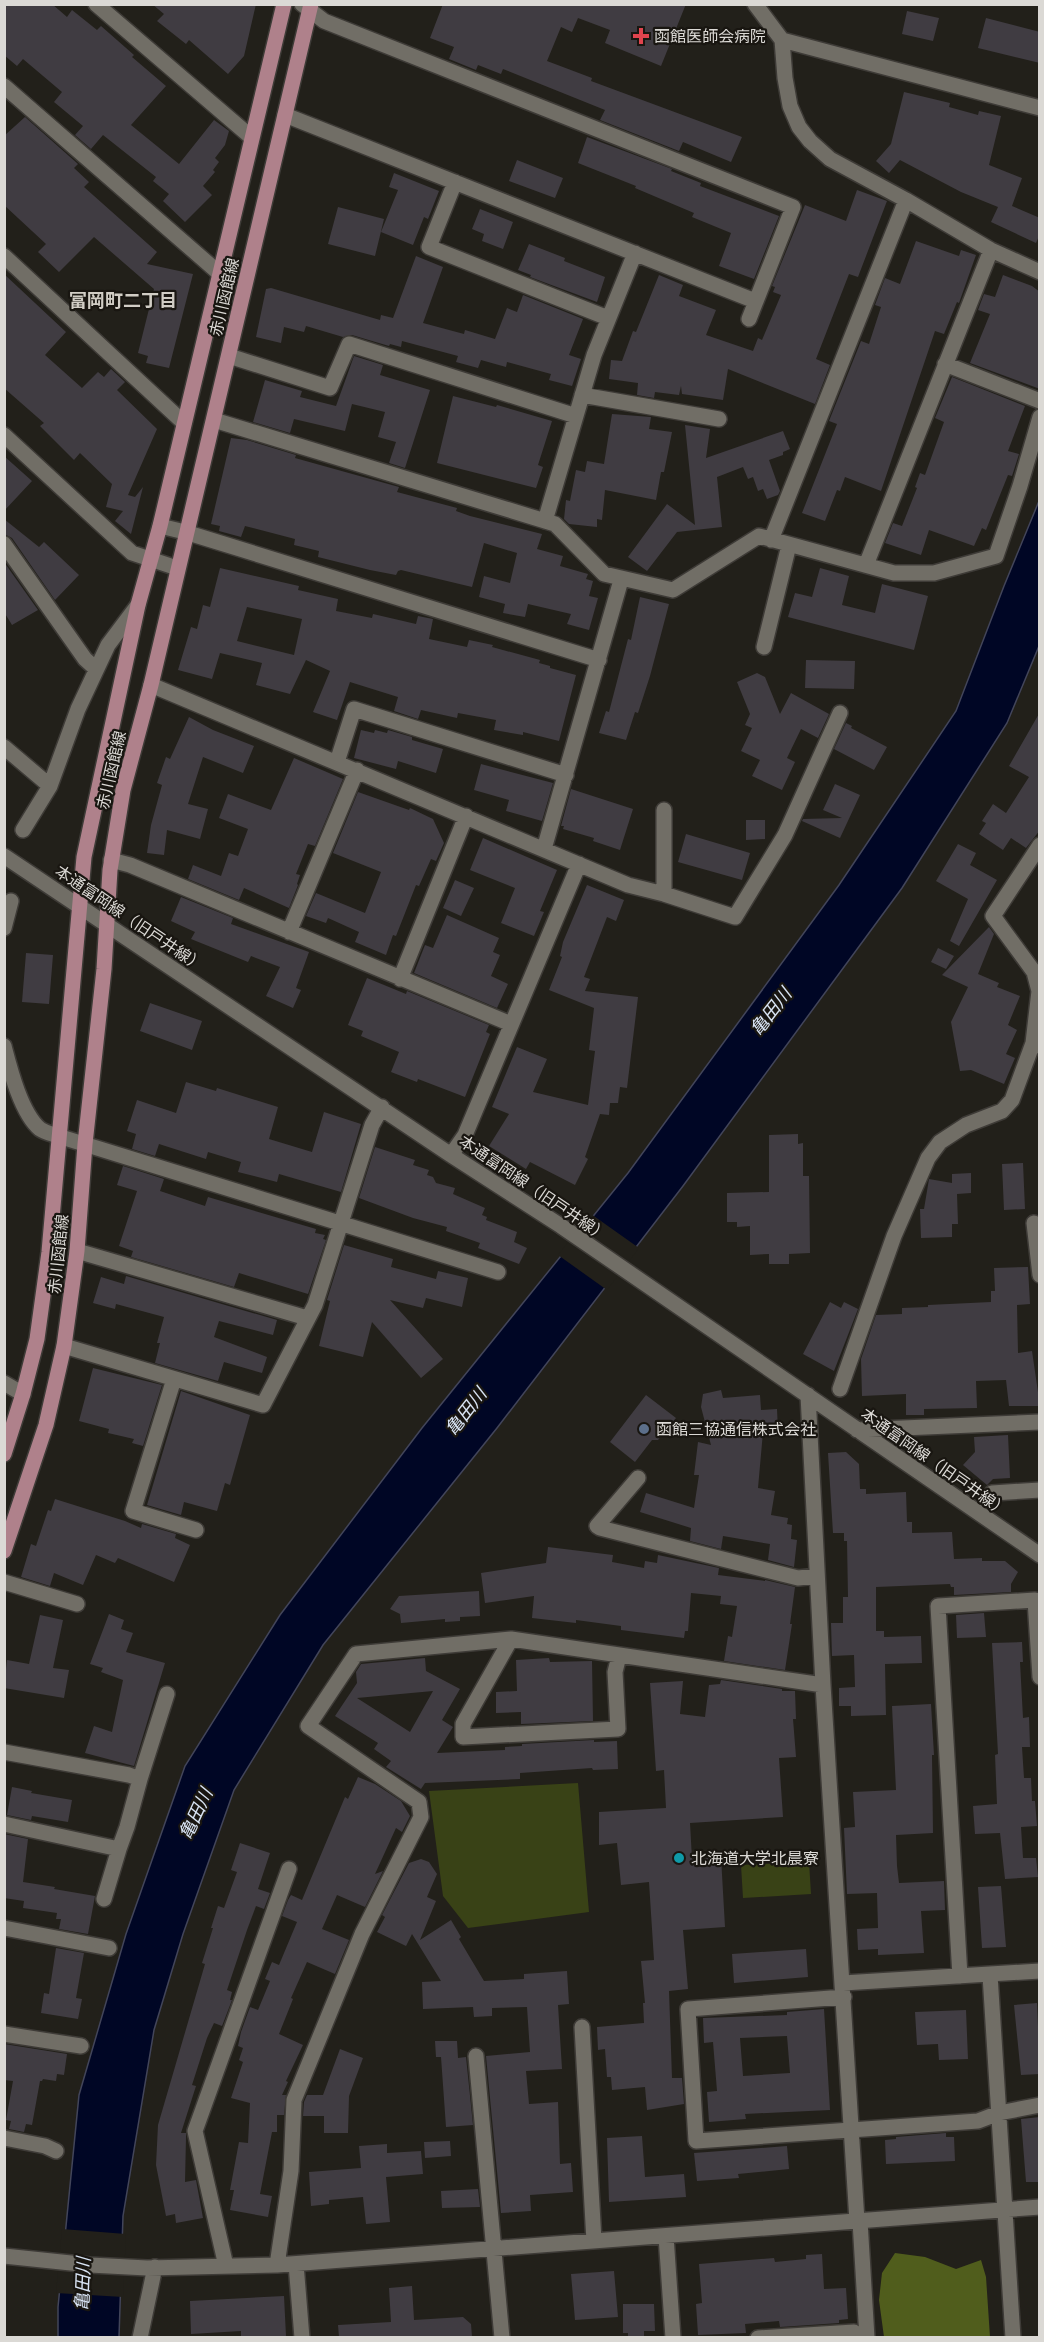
<svg xmlns="http://www.w3.org/2000/svg" width="1044" height="2342" viewBox="0 0 1044 2342" font-family="Helvetica,'Noto Sans JP',sans-serif">
	<style>
		.green { fill: #394216 }
		.forest { fill: #505d1c }
		.water { fill: #000625; stroke: #42455a; stroke-width: 1.5 }
		.pier { fill: #22201a }
		.building { fill: #403c42; fill-rule: evenodd }
		.lines { fill: none; stroke-linecap: round; stroke-linejoin: round }
		.minor-casing { stroke: #3e3b37; stroke-width: 18 }
		.major-casing { stroke: #3e3b37; stroke-width: 18 }
		.minor { stroke: #716e66; stroke-width: 15 }
		.major { stroke: #af818b; stroke-width: 15 }
		.health-dot { fill: #e0444e; stroke: #191611; stroke-width: 2 }
		.service-dot { fill: #5c6f8a; stroke: #191611; stroke-width: 2 }
		.culture-dot { fill: #0f9aa8; stroke: #191611; stroke-width: 2 }
		.labels { text-anchor: middle; stroke-width: 4.5; stroke-linejoin: round; paint-order: stroke }
		.poi-label { font-size: 16px; fill: #dbd9d5; stroke: #191611; text-anchor: start }
		.street-label { font-size: 16px; fill: #dbd9d5; stroke: #191611 }
		.neighbourhood-label { font-size: 18px; font-weight: bold; fill: #d1cdc5; stroke: #191611 }
		.water-label { font-size: 18px; font-style: italic; fill: #d9e4f4; stroke: #191611 }
	</style>
	<rect width="100%" height="100%" fill="#22201a"/>
	<path class="green" d="M578 1783 589 1912 468 1928 443 1896 429 1791Z
		M809 1862 811 1894 743 1898 741 1865Z"/>
	<path class="forest" d="M895 2253 925 2257 956 2269 981 2260 986 2277 990 2337H884L879 2300 882 2273Z"/>
	<path class="water" d="M1039 501V646L1007 723 902 888 683 1186 497 1428 323 1645 234 1790 183 1934 154 2030 123 2216 119 2337 58 2338V2307L79 2095 126 1934 185 1766 280 1615 422 1428 628 1173 839 885 956 711 1004 586Z"/>
	<path class="pier" d="M591 1214 639 1248 607 1290 558 1255Z
		M62 2229 126 2234 123 2297 56 2293Z"/>
	<path class="building" d="M4 4H52L67 17 72 10 97 30 101 26 134 55 132 57 166 86 131 125 179 164 214 120 229 131 225 145 215 158 219 162 213 170 215 172 203 186 212 195 185 222 163 201 169 194 153 181 156 177 103 135 91 149 75 135 83 126 54 102 62 92 23 59 17 66 4 55Z
		M152 4H256L244 56 228 74 189 40 186 44 157 21 164 14Z
		M443 4H686L661 66 605 43 610 30 578 18 572 32 561 27 547 61 592 78 591 81 742 137 731 162 683 142 679 151 600 120 605 110 503 69 501 74 478 65 476 70 449 59 454 47 430 38Z
		M907 11 939 18 933 41 902 34Z
		M986 18 1040 32V63L978 48Z
		M904 92 950 103 949 107 978 115 979 111 1001 116 989 165 1022 178 1012 206 1040 218V234L1036 243 991 222 998 207 961 192 900 160 889 173 876 161 891 144Z
		M25 117 78 164 74 168 89 182 84 187 157 252 147 264 193 274 169 368 146 363 148 356 138 353 154 289 94 237 59 272 38 252 46 244 4 205V136Z
		M587 137 672 169 671 171 701 183 700 186 779 216 754 279 719 266 731 233 692 217 694 213 635 188 636 186 578 163Z
		M517 160 563 178 555 198 509 181Z
		M394 173 439 191 428 219 424 217 413 245 381 232 398 190 389 187Z
		M857 190 887 201 858 277 849 274 816 359 830 365 815 404 728 369 723 400 682 394 681 386 679 395 655 392 654 398 637 395 638 383 609 379 611 360 622 361 633 331 636 332 659 275 683 285 679 296 716 310 706 335 753 351 758 338 762 340 781 295 773 292 775 287 772 286 805 205 846 221Z
		M338 207 384 219 375 256 328 244Z
		M480 209 513 222 503 249 482 241 484 234 472 229Z
		M916 241 959 256 961 250 976 255 959 303 957 302 944 334 935 331 881 491 845 477 840 491 837 490 825 521 802 513 837 424 829 421 861 341 869 344 881 307 875 305 885 278 900 284Z
		M529 244 565 258 564 261 605 277 597 302 530 277 531 275 518 270Z
		M416 256 443 267 423 323 464 334 465 330 495 339 507 308 517 312 523 295 583 319 569 355 581 359 572 386 549 380 551 374 507 362 506 367 481 360 478 368 456 362 458 356 402 341 401 347 390 344 389 346 352 335 343 337 306 326 304 332 284 327 281 343 256 337 266 289 271 288 380 320 381 315 393 318Z
		M4 274 66 332 45 355 82 388 98 372 104 377 111 369 125 382 117 390 157 429 128 495 135 497 143 487 131 534 115 521 123 511 106 507 112 484 80 453 74 460 40 426 44 423 4 388Z
		M1003 275 1032 286 1040 292V389L970 363 990 314 978 310 984 294 995 297Z
		M354 356 383 365 380 375 430 390 405 468 389 463 396 442 378 437 385 412 352 404 345 431 294 419 290 433 253 422 265 380 302 391 300 397 336 406Z
		M952 377 1025 406 1008 451 1019 454 1012 476 1008 475 986 530 982 528 974 546 929 530 921 555 885 543 893 523 902 526 917 488 915 487 920 473 925 475 944 422 935 418Z
		M453 396 496 407 497 405 552 421 538 465 543 467 536 488 437 463Z
		M612 414 651 417 649 429 672 432 664 472H661L656 500 605 490 602 520 597 519V527L569 524 564 519 566 500 570 501 576 470 585 472 587 461 604 464Z
		M685 425 710 429 706 458 783 431 790 449 783 452V455L769 460 780 491 778 495 767 499 763 489 758 491 753 477 748 479 743 467 717 477 722 527 677 532 647 571 628 557 667 504 695 525Z
		M231 438 247 440 296 455 295 458 399 487 397 492 457 508 456 511 470 516 542 534 537 549 563 556 560 566 588 574 586 579 593 581 589 596 598 598 589 630 567 624 571 614 528 604 525 617 503 613 505 604 479 597 484 576 510 583 517 553 484 543 472 587 401 570 398 571 396 575 370 570 318 557 319 551 294 545 295 539 245 526 241 537 219 531 220 526 211 524Z
		M4 456 32 481 4 511Z
		M4 519 39 547 44 542 79 575 55 600 12 538 4 534Z
		M4 562 38 610 12 625 4 612Z
		M220 568 299 586 298 590 338 599 336 611 372 618 373 614 416 624 418 616 433 619 429 639 467 647 469 640 493 645 492 647 540 660 539 663 550 666V668L576 675 559 741 523 732V735L494 730 496 720 458 713 457 718 421 710 418 719 394 711 398 697 350 682 337 720 313 712 330 671 306 660 290 694 256 685 262 663 220 653 212 679 178 670 191 627 197 629 203 605 210 607ZM247 607 302 619 294 655 237 641Z
		M820 568 849 576 842 605 875 613 882 584 928 596 914 650 788 617 795 593 812 597Z
		M640 597 669 604 650 676 638 713 635 712 626 740 599 733 606 711 609 712 628 639 631 640Z
		M806 660 855 661 854 689 805 688Z
		M757 673 765 677 780 714 791 693 829 714 818 738 801 729 787 758 795 762 782 790 752 776 760 760 741 751 752 728 745 725 750 714 737 682Z
		M1040 712V830L1026 848 1011 838 1003 850 979 834 986 823 982 821 993 804 1006 813 1029 777 1009 766Z
		M189 717 213 730 254 746 243 773 203 757 188 804 208 809 200 839 167 830 164 855 147 853 151 825 162 785 157 783 166 757 170 759Z
		M846 723 852 726 851 728 887 747 874 770 834 749Z
		M361 730 374 733 375 730 387 733 388 730 412 737V740L443 749 436 773 398 761 396 769 354 758Z
		M294 758 343 779 315 846 308 844 296 874 300 875 297 884 298 885 289 908 244 888 239 900 188 879 193 865 221 876 229 853 238 856 248 829 219 818 228 794 271 810Z
		M481 764 553 783 542 821 506 811 509 800 474 790Z
		M835 784 860 795 840 838 802 821 803 819 842 818 823 810Z
		M571 789 633 809 620 850 593 841 594 838 563 829 564 826H561Z
		M358 792 409 810 410 808 433 819 444 843 436 861 431 859 419 886 416 885 396 936 393 935 386 955 355 942 359 932 328 918 326 923 306 916 316 893 365 913 381 872 333 853Z
		M746 820H765V839L746 840Z
		M686 834 750 853 742 880 678 862Z
		M483 838 557 870 540 911 544 912 534 936 501 923 515 888 470 870Z
		M958 844 976 853 970 865 997 880 959 946 950 941 968 899 936 881Z
		M455 880 474 888 461 916 443 908Z
		M587 885 624 900 616 921 607 917 584 977 590 979 585 991 638 997 627 1088 620 1087 618 1103H610L609 1115 600 1114 585 1157 588 1159 575 1185 530 1162 526 1169 489 1146 509 1114 492 1107 517 1047 547 1059 533 1092 588 1105 595 1051 589 1050 594 1008 549 990 562 957 560 956 563 942Z
		M181 897 233 918 231 924 309 952 296 988 301 990 293 1008 266 996 280 967 251 956 248 962 191 939 195 932 171 921Z
		M447 915 499 938 493 952 500 955 491 976 508 984 497 1008 414 973 425 945 433 948Z
		M989 927 994 934 978 974 999 983 997 987 1020 996 1008 1025 1017 1030 1006 1054 1015 1058 1004 1084 971 1070 960 1071 951 1022 968 987 942 975Z
		M938 948 954 956 946 969 931 962Z
		M26 953 53 955 49 1004 22 1002Z
		M367 978 406 994 407 991 489 1025 486 1032 490 1034 465 1097 418 1079 417 1082 391 1072 399 1052 361 1036 363 1031 348 1025Z
		M150 1003 202 1021 192 1050 140 1031Z
		M186 1082 216 1091 217 1088 278 1107 269 1139 312 1152 324 1112 361 1124 341 1192 279 1174 277 1182 238 1172 241 1162 208 1152 206 1159 159 1144 155 1156 132 1149 136 1134 127 1131 137 1100 176 1113Z
		M798 1134V1144L803 1143V1176H809L810 1253 789 1254V1264H769V1254L750 1255V1226L737 1227V1222H727V1193L769 1192V1135Z
		M375 1147 415 1160 413 1165 429 1170 427 1175 433 1177 436 1183 455 1188 453 1194 485 1208 482 1215 487 1217 486 1220 517 1232 514 1242 527 1248 519 1264 478 1248 480 1243 446 1231 447 1227 413 1218 359 1198Z
		M1023 1163 1025 1209 1004 1210 1002 1164Z
		M123 1166 164 1179 160 1191 205 1206 208 1197 316 1229 315 1233 325 1235 323 1239 326 1240 308 1294 239 1273 234 1287 131 1257 133 1251 119 1246 137 1191 117 1185Z
		M971 1173V1193L957 1194 958 1224H952V1237L921 1238 920 1209H924L929 1179 952 1183V1174Z
		M344 1245 393 1259 391 1267 436 1279 438 1271 468 1278 462 1307 426 1298 423 1308 390 1300 443 1359 421 1378 372 1322 363 1357 319 1346 330 1301 327 1300Z
		M1028 1267 1030 1304 1017 1305 1018 1353 1032 1351 1040 1406H1009L1006 1380 976 1381 977 1408 924 1409V1415H906V1394L862 1396 861 1359 876 1315 902 1314V1308L928 1307V1305L991 1302V1291H995L994 1268Z
		M126 1276 277 1320 273 1335 219 1321 214 1337 267 1357 262 1373 224 1362 218 1381 155 1363 160 1343H157L164 1317 116 1304 115 1309 93 1303 101 1277 124 1284Z
		M830 1302 841 1308 844 1302 858 1309 834 1371 803 1354Z
		M93 1368 162 1385 143 1446 132 1443 134 1439 108 1433 109 1429 79 1421Z
		M721 1390 723 1398 760 1395 761 1410 777 1409 778 1431 763 1432 758 1488 775 1491 771 1515 788 1518 787 1524 792 1525 791 1539 797 1540 794 1567 768 1560 770 1544 723 1536 721 1549 690 1541 691 1528 640 1512 646 1493 694 1508 699 1475H694L698 1442 711 1445 701 1407 703 1394Z
		M181 1391 250 1415 230 1485 225 1483 217 1511 184 1502 181 1515 147 1505Z
		M646 1395 676 1418 658 1440H652L635 1462 610 1442Z
		M1008 1435 1010 1478 993 1479 987 1485 963 1465 975 1452 974 1437Z
		M846 1452 859 1464 860 1489H866V1494L906 1492 907 1522H912V1533L952 1532 954 1559 982 1558V1561H1005L1018 1572 1011 1584V1592L954 1595V1587H951L950 1584 876 1587V1631H884V1637L921 1636 922 1663 885 1664 886 1715 851 1716V1706H839V1688L855 1687 854 1655 832 1656 831 1623H843V1597H848L847 1541H844V1533H833L828 1453Z
		M55 1499 125 1521 141 1528 142 1524 176 1534 175 1538 190 1545 174 1582 118 1558 115 1563 96 1555 83 1585 54 1573 50 1586 21 1577 31 1544 36 1546 48 1510 51 1511Z
		M548 1547 613 1555 612 1562 644 1568 645 1561 657 1563 658 1555 719 1568 718 1575 765 1581V1580L795 1587 790 1624H792L785 1670 724 1661 728 1636 732 1637 737 1606 720 1604 721 1596 691 1593 688 1631H685L684 1638 621 1630V1626L576 1620V1623L532 1618 534 1596 485 1603 481 1573 546 1563Z
		M479 1591 480 1616 460 1617V1621L445 1622V1619L401 1623 400 1614 390 1609 399 1596Z
		M984 1613 986 1637 957 1638 956 1615Z
		M109 1614 124 1620 121 1629 133 1633 126 1652 165 1663 134 1766 85 1753 94 1726 112 1732 123 1680 101 1672 103 1668 90 1664Z
		M40 1615 63 1620 53 1668 69 1670 64 1698 4 1688 7 1660 29 1664Z
		M1022 1642 1023 1662H1020L1023 1718 1029 1717 1030 1747H1022L1024 1778H1031L1032 1801H1035L1037 1826 1021 1827 1023 1858H1036L1038 1877 1005 1879 1000 1833 975 1834 973 1806 997 1804 995 1755 998 1754 992 1643Z
		M425 1658 426 1671 460 1689 442 1720 453 1727 437 1753 505 1750V1747L522 1746V1744L594 1740V1742L617 1741 618 1769 593 1770 592 1768 520 1773V1779L425 1783 421 1789 386 1767 391 1761 374 1749 378 1743 335 1716 357 1683 356 1672 361 1664ZM433 1691 410 1732 357 1698Z
		M549 1658 550 1662 592 1661 593 1721 521 1724V1712L496 1713V1692L517 1691 516 1660Z
		M721 1680 782 1689V1691H795L796 1719H793L796 1757 779 1758 783 1817 690 1823 692 1859 721 1857 725 1927 683 1930 688 1989 669 1991 672 2078H682L684 2104 647 2110 645 2087 612 2090 611 2077H607L605 2049 598 2050 597 2027 644 2023 643 2003H645L641 1961 654 1960 649 1882 621 1885 617 1843 599 1845V1812L666 1808 664 1770 656 1771 650 1683 683 1681 680 1714 705 1717 709 1685 720 1684Z
		M931 1704 934 1755H932L933 1833 896 1835 897 1866 899 1883 944 1881 945 1910 921 1911 924 1953 878 1955V1949L858 1950 857 1929 878 1928 877 1893 847 1894 844 1828 855 1827 853 1792 896 1790 892 1706Z
		M358 1777 375 1784 401 1801 410 1816 402 1832 396 1828 375 1874 383 1871 365 1907 337 1895 322 1929 349 1940 335 1974 307 1962 291 1998 293 1999 279 2034 303 2045 286 2081 288 2082 282 2095H286L284 2115H277V2132H272L260 2194 272 2196 268 2217 230 2210 234 2190H230L239 2142 248 2143 250 2103 231 2098 243 2062 239 2060 243 2048 238 2046 241 2032 250 2007 258 2010 270 1981 265 1979 272 1962 279 1965 297 1922 282 1916 288 1900 291 1895 302 1900 345 1797 348 1799Z
		M12 1787 32 1791 31 1793 72 1800 68 1822 32 1816 31 1820 7 1815Z
		M4 1834 28 1839 23 1882 55 1887 54 1889 95 1896 88 1934 59 1929 61 1919H56L57 1913 23 1908 24 1901 4 1898Z
		M240 1843 270 1853 258 1889 270 1893 264 1909 256 1906 247 1930 227 1990 232 1992 230 2000H232L222 2026 214 2023 207 2038 192 2085 196 2086 181 2133H186V2137L185 2182 196 2180 203 2218 176 2223 175 2214 166 2216 156 2165 158 2125 205 1964 202 1963 213 1928H211L218 1906 224 1908 237 1872 231 1870Z
		M421 1859 429 1862 437 1874 427 1897 436 1901 420 1940 451 1920 461 1937 459 1939 484 1981 524 1979V1974L567 1971 569 2004 558 2005 562 2069 526 2071 529 2104 558 2102 560 2164 571 2163 573 2192 530 2195 531 2211 501 2213 486 2056 530 2052 527 2007 492 2008V2016L474 2017 473 2007 423 2009 422 1982 441 1981 412 1934 406 1946 377 1932 385 1917 382 1915 409 1863Z
		M1001 1886 1006 1947 982 1948 978 1887Z
		M56 1948 84 1953 76 1998 82 1999 78 2019 41 2013 44 1993 49 1994Z
		M806 1949 808 1977 734 1983 732 1954Z
		M1037 2003 1040 2074 1021 2075 1014 2005Z
		M824 2009 830 2110 745 2114 746 2119 709 2122 707 2092 717 2091 713 2042 704 2043 703 2018 787 2015V2012ZM787 2036 790 2073 743 2076 740 2038Z
		M966 2010 968 2059 939 2060 938 2044 917 2045 915 2012Z
		M435 2041H457L458 2058 466 2057 473 2125 446 2127 441 2057H436Z
		M4 2044 67 2054 64 2075 57 2074 56 2081 43 2079 42 2081H40L32 2125 26 2124 24 2132 9 2129 11 2121 6 2120 13 2081 4 2080Z
		M340 2049 363 2058 349 2096 348 2133H324V2116H303L304 2102 307 2095H323Z
		M1040 2117V2182H1026L1021 2119Z
		M946 2133V2137H954L955 2161 886 2164 885 2140 896 2139V2137Z
		M642 2136 645 2177 684 2174 686 2197 609 2202 607 2138Z
		M450 2141 451 2156 425 2158 424 2142Z
		M387 2144V2153L421 2151 423 2174 386 2177 390 2222 366 2224 363 2197 329 2200V2204L311 2206 309 2172 361 2168 359 2146Z
		M787 2146 789 2169 738 2174 739 2178 697 2181 694 2153Z
		M478 2189 480 2207 442 2208 441 2191Z
		M822 2254 824 2289 846 2288 848 2319 839 2320V2323L780 2327 779 2321 745 2324 746 2333 698 2335 696 2304 702 2303 699 2264 774 2258 775 2262 806 2259V2255Z
		M614 2271 618 2317 575 2320 571 2274Z
		M412 2286 414 2320 463 2317 471 2324 472 2337H339L338 2325 391 2322 389 2288Z
		M284 2296 286 2336 241 2337V2331L191 2334 190 2301Z
		M623 2304H654L655 2331H644V2337H628V2333H623Z"/>
	<g class="lines">
		<g class="minor-casing">
			<path id="minor" d="M96 4 251 137
				M302 4 324 21 793 207 749 319
				M755 4 782 40 785 78 790 106 799 127 810 141 830 159 906 200 991 250 1040 272
				M782 40 1040 108
				M4 86 219 273
				M285 115 755 301
				M455 182 429 247 608 318
				M4 256 184 423
				M229 356 330 388 349 344 576 416
				M945 364 1040 401
				M582 395 719 419
				M214 420 555 524 604 574 673 590 759 536 894 573H934L996 556 1020 486 1040 417
				M4 435 132 553 177 568
				M545 521 594 355 635 253
				M160 526 185 532 599 660
				M771 540 906 200
				M4 544 85 659 96 669
				M866 565 991 250
				M764 647 789 545
				M151 685 628 885 664 894 735 917 785 835 840 713
				M4 747 50 786
				M337 762 354 709 566 775
				M23 830 50 786 78 709 108 645 138 605
				M1040 845 993 916 1034 972 1039 991 1033 1043 1040 1046
				M544 849 621 580
				M4 856 451 1155 561 1226 1040 1555
				M111 860 130 865 511 1024
				M664 894V810
				M4 928 11 901
				M289 932 357 770
				M400 979 466 816
				M4 1046C10 1069 21 1113 40 1129 44 1132 52 1134 58 1136L498 1272
				M451 1155 465 1135 579 864
				M1034 1223 1040 1275
				M77 1251 307 1318
				M64 1346 263 1405 315 1305 372 1125 382 1107
				M174 1379 133 1511 196 1530
				M4 1383 23 1394
				M840 1389 894 1236 928 1158 940 1142 966 1125 1002 1111 1012 1100 1033 1043
				M808 1395 823 1685 857 2221
				M857 1430 1040 1422
				M638 1478 597 1526 600 1528 798 1578 817 1576
				M992 1493 1040 1490
				M4 1582 77 1604
				M511 1639 463 1724V1737L618 1729 615 1672 619 1656
				M4 1752 129 1775 140 1779 127 1827 119 1849 4 1824
				M140 1779 167 1694
				M104 1899 119 1849
				M4 1928 109 1948
				M990 1975 1013 2338
				M960 1976 938 1606 1035 1600 1040 1677
				M843 1983 1040 1971
				M844 1997 688 2009 696 2141 978 2121 999 2113 1040 2105
				M582 2027 594 2241
				M4 2034 81 2046
				M476 2056 502 2338
				M4 2138 45 2146 56 2151
				M860 2221 867 2338
				M666 2236 673 2338
				M4 2256 90 2265 147 2268 277 2265 1040 2207
				M296 2264 302 2338
				M277 2265 291 2171 294 2100 362 1934 421 1817 419 1802 308 1726 356 1654 511 1639 823 1685
				M226 2266 195 2131 289 1869
				M140 2338 155 2267
				M758 2338 854 2332"/>
		</g>
		<g class="major-casing">
			<path id="major" d="M4 1454 23 1394 37 1339 49 1252 84 857 138 605 160 526 284 4
				M4 1551 46 1425 64 1346 77 1251 85 1144 104 969 110 870 123 790 151 685 311 4"/>
		</g>
		<use href="#minor" class="minor"/>
		<use href="#major" class="major"/>
	</g>
	<path class="health-dot" d="M638 27h6v6h6v6h-6v6h-6v-6h-6v-6h6z"/>
	<circle class="service-dot" cx="644" cy="1429" r="6"/>
	<circle class="culture-dot" cx="679" cy="1858" r="6"/>
	<g class="labels">
		<g class="poi-label">
			<text x="654" y="42">函館医師会病院</text>
			<text x="656" y="1435">函館三協通信株式会社</text>
			<text x="691" y="1864">北海道大学北晨寮</text>
		</g>
		<g class="street-label">
			<text transform="translate(224 297) rotate(-77)" y="6">赤川函館線</text>
			<text transform="translate(111 770) rotate(-77)" y="6">赤川函館線</text>
			<text transform="translate(130 918) rotate(34)" y="6">本通富岡線（旧戸井線）</text>
			<text transform="translate(534 1188) rotate(34)" y="6">本通富岡線（旧戸井線）</text>
			<text transform="translate(58 1254) rotate(-84)" y="6">赤川函館線</text>
			<text transform="translate(935 1462) rotate(35)" y="6">本通富岡線（旧戸井線）</text>
		</g>
		<g class="neighbourhood-label">
			<text x="123" y="307">富岡町二丁目</text>
		</g>
		<g class="water-label">
			<text transform="translate(771 1012) rotate(-52)" y="6">亀田川</text>
			<text transform="translate(466 1412) rotate(-52)" y="6">亀田川</text>
			<text transform="translate(196 1814) rotate(-65)" y="6">亀田川</text>
			<text transform="translate(83 2284) rotate(-88)" y="6">亀田川</text>
		</g>
	</g>
	<rect width="1044" height="2342" fill="none" stroke="#dbd9d5" stroke-width="12"/>
</svg>
